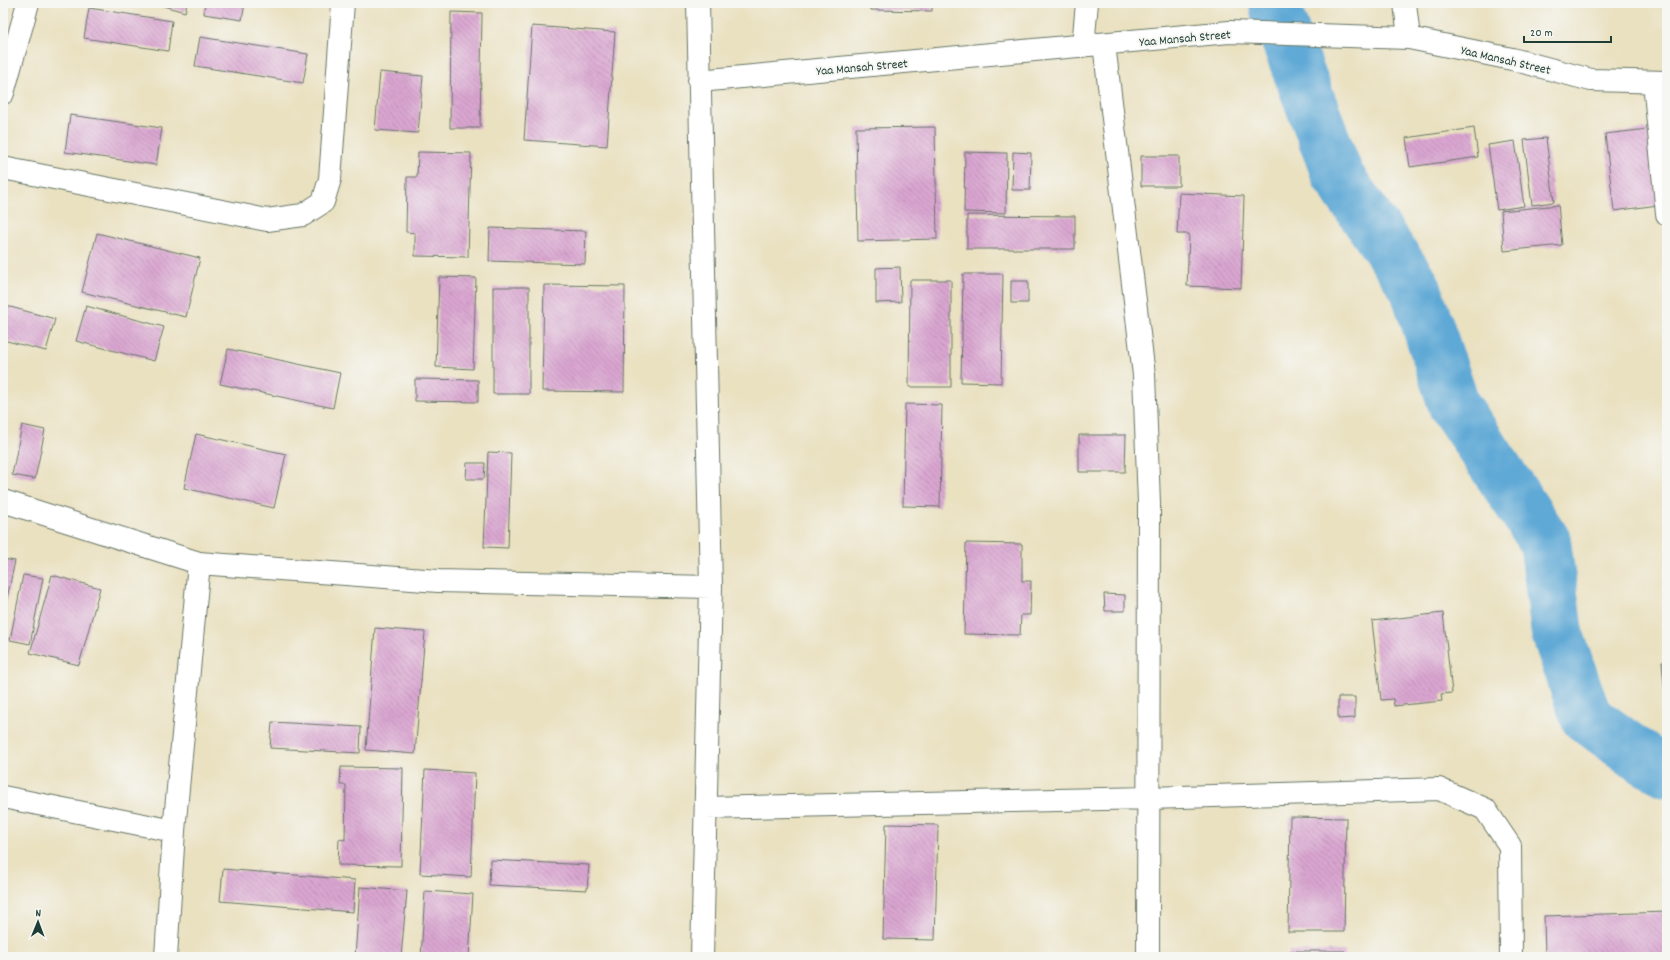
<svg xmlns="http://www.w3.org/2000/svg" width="1670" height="960" viewBox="0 0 1670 960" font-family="Dekko,sans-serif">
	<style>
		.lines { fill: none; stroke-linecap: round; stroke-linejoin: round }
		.river { stroke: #5ea9d6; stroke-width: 52 }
		.building { fill: url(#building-back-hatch) }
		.minor-casing { stroke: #667665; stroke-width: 24 }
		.minor { stroke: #fff; stroke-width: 22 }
		.labels { text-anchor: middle; stroke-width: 4; stroke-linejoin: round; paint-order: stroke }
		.street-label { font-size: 13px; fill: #1f3d34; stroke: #f6f6f2 }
	</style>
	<defs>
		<pattern id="building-back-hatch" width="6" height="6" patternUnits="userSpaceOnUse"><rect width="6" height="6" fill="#daa6d1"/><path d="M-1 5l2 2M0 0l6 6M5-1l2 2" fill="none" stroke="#b088aa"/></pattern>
	</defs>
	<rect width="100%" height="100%" fill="#f6f6f2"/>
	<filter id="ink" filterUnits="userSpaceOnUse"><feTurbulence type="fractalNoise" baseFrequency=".025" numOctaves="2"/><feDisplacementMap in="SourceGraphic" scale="8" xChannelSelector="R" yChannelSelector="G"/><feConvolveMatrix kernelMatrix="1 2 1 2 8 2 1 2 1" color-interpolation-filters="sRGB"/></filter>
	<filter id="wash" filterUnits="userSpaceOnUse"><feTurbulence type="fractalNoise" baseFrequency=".012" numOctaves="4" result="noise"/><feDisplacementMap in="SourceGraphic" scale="16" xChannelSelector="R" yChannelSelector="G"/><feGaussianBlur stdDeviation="0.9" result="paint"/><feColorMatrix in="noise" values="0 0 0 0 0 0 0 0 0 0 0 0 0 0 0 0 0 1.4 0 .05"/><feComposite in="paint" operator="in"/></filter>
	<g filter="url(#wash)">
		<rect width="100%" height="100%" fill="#eae1c1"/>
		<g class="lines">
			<path class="river" d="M1275 3 1277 14 1338 176 1415 287 1454 405 1545 541 1557 633 1586 717 1644 759 1667 771"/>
		</g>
		<g id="blocks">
			<path class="building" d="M152 3H187L185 12Z
				M205 3H245L242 20 204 14Z
				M871 3H932V11L871 10Z
				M89 8 172 21 168 51 84 38Z
				M451 12 482 13 480 128H450Z
				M532 26 615 32 607 146 524 140Z
				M200 37 308 54 303 83 195 66Z
				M380 72 423 76 418 133 375 130Z
				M70 115 162 128 156 165 65 152Z
				M935 127 937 239 858 241 856 128Z
				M1474 128 1478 157 1410 167 1406 138Z
				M1648 129 1658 205 1614 211 1605 134Z
				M1546 138 1554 202 1532 205 1524 140Z
				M1515 141 1524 206 1497 210 1488 145Z
				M418 152 471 153 468 257 415 256V233L406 232 407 177H417Z
				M965 152 1007 153 1006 213 964 212Z
				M1013 152 1031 153 1030 190H1012Z
				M1141 156H1179V186H1141Z
				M1179 193 1244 196 1241 288 1187 286 1189 234H1177Z
				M1558 205 1562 245 1504 251 1501 211Z
				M967 215 1075 216V249H967Z
				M490 228 586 231 585 264 489 261Z
				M97 233 200 258 186 317 82 292Z
				M900 267 901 302 876 303V268Z
				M963 274H1003L1001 383 961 382Z
				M439 277 476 278 473 369 436 367Z
				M910 280H951V387H909Z
				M1011 281H1028V303H1011Z
				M544 285 625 286 624 392 542 391Z
				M493 287H529V394H493Z
				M3 305 55 319 46 351 3 340Z
				M86 306 164 327 154 361 76 341Z
				M228 349 340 373 333 408 220 384Z
				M415 379 478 380V402L415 401Z
				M905 404 942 405 940 507 903 506Z
				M22 425 45 430 35 479 12 475Z
				M196 434 286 454 274 508 184 488Z
				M1079 435H1126L1125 472H1079Z
				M488 452 511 453 508 548 484 547Z
				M467 463H485L484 479H466Z
				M966 543 1022 544V581H1031L1030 615H1021L1020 635 964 634Z
				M3 559 15 561 4 612H3Z
				M23 575 43 578 30 644 10 640Z
				M52 575 100 588 79 665 30 653Z
				M1104 594 1125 595V611H1105Z
				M1443 613 1452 693 1441 694 1442 701 1394 706 1393 699 1381 700 1372 621Z
				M375 628 425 632 415 754 366 750Z
				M1662 662H1667V696H1665Z
				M1338 697H1355V718L1338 719Z
				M272 722 361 727 360 753 270 748Z
				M341 767 403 768 401 866 338 865 339 839 345 840 346 785H340Z
				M425 770 475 773 471 877 420 874Z
				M1290 817 1346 818 1344 932H1288Z
				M886 824 938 825 935 940 883 939Z
				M490 860 589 865 587 890 489 885Z
				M223 869 355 880 353 912 220 901Z
				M360 887 407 891 401 957H355Z
				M425 891 473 894 469 957H421Z
				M1667 912V956L1545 957 1544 916Z
				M1289 951H1345V957H1289Z"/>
		</g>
	</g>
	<g filter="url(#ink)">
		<use href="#blocks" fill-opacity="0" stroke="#667665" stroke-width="1"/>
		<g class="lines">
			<g class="minor-casing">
				<path id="minor" d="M698 3 711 587 702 957
					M1405 3 1409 38
					M1104 44 1144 375 1149 503 1148 957
					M1083 46 1087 3
					M699 81 1229 32 1409 38 1512 59 1591 80 1667 82
					M1654 82 1667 214
					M3 93 28 3
					M3 168 267 220 303 215 323 202 330 179 343 3
					M3 501 199 563 438 581 711 587
					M3 797 174 831
					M706 808 1149 798 1439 789 1485 809 1510 846 1511 957
					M166 957 174 831 199 563"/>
			</g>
			<use href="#minor" class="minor"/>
		</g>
	</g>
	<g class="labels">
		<g class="street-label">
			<text transform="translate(1185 37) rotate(-5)" y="5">Yaa Mansah Street</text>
			<text transform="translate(1506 59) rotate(13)" y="5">Yaa Mansah Street</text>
			<text transform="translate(862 66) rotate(-5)" y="5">Yaa Mansah Street</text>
		</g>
	</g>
	<rect width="1670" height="960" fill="none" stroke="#f6f6f2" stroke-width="16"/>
	<g transform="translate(38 922) rotate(1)" stroke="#f6f6f2" stroke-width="3" paint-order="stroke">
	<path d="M0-3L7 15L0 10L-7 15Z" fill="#1f3d34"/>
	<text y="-6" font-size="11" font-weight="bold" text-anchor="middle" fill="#1f3d34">N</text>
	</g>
	<path d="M1524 36v6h87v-6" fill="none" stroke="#1f3d34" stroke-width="2"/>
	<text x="1530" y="36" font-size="12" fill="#1f3d34" stroke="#f6f6f2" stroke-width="3" paint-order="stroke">20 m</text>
</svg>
